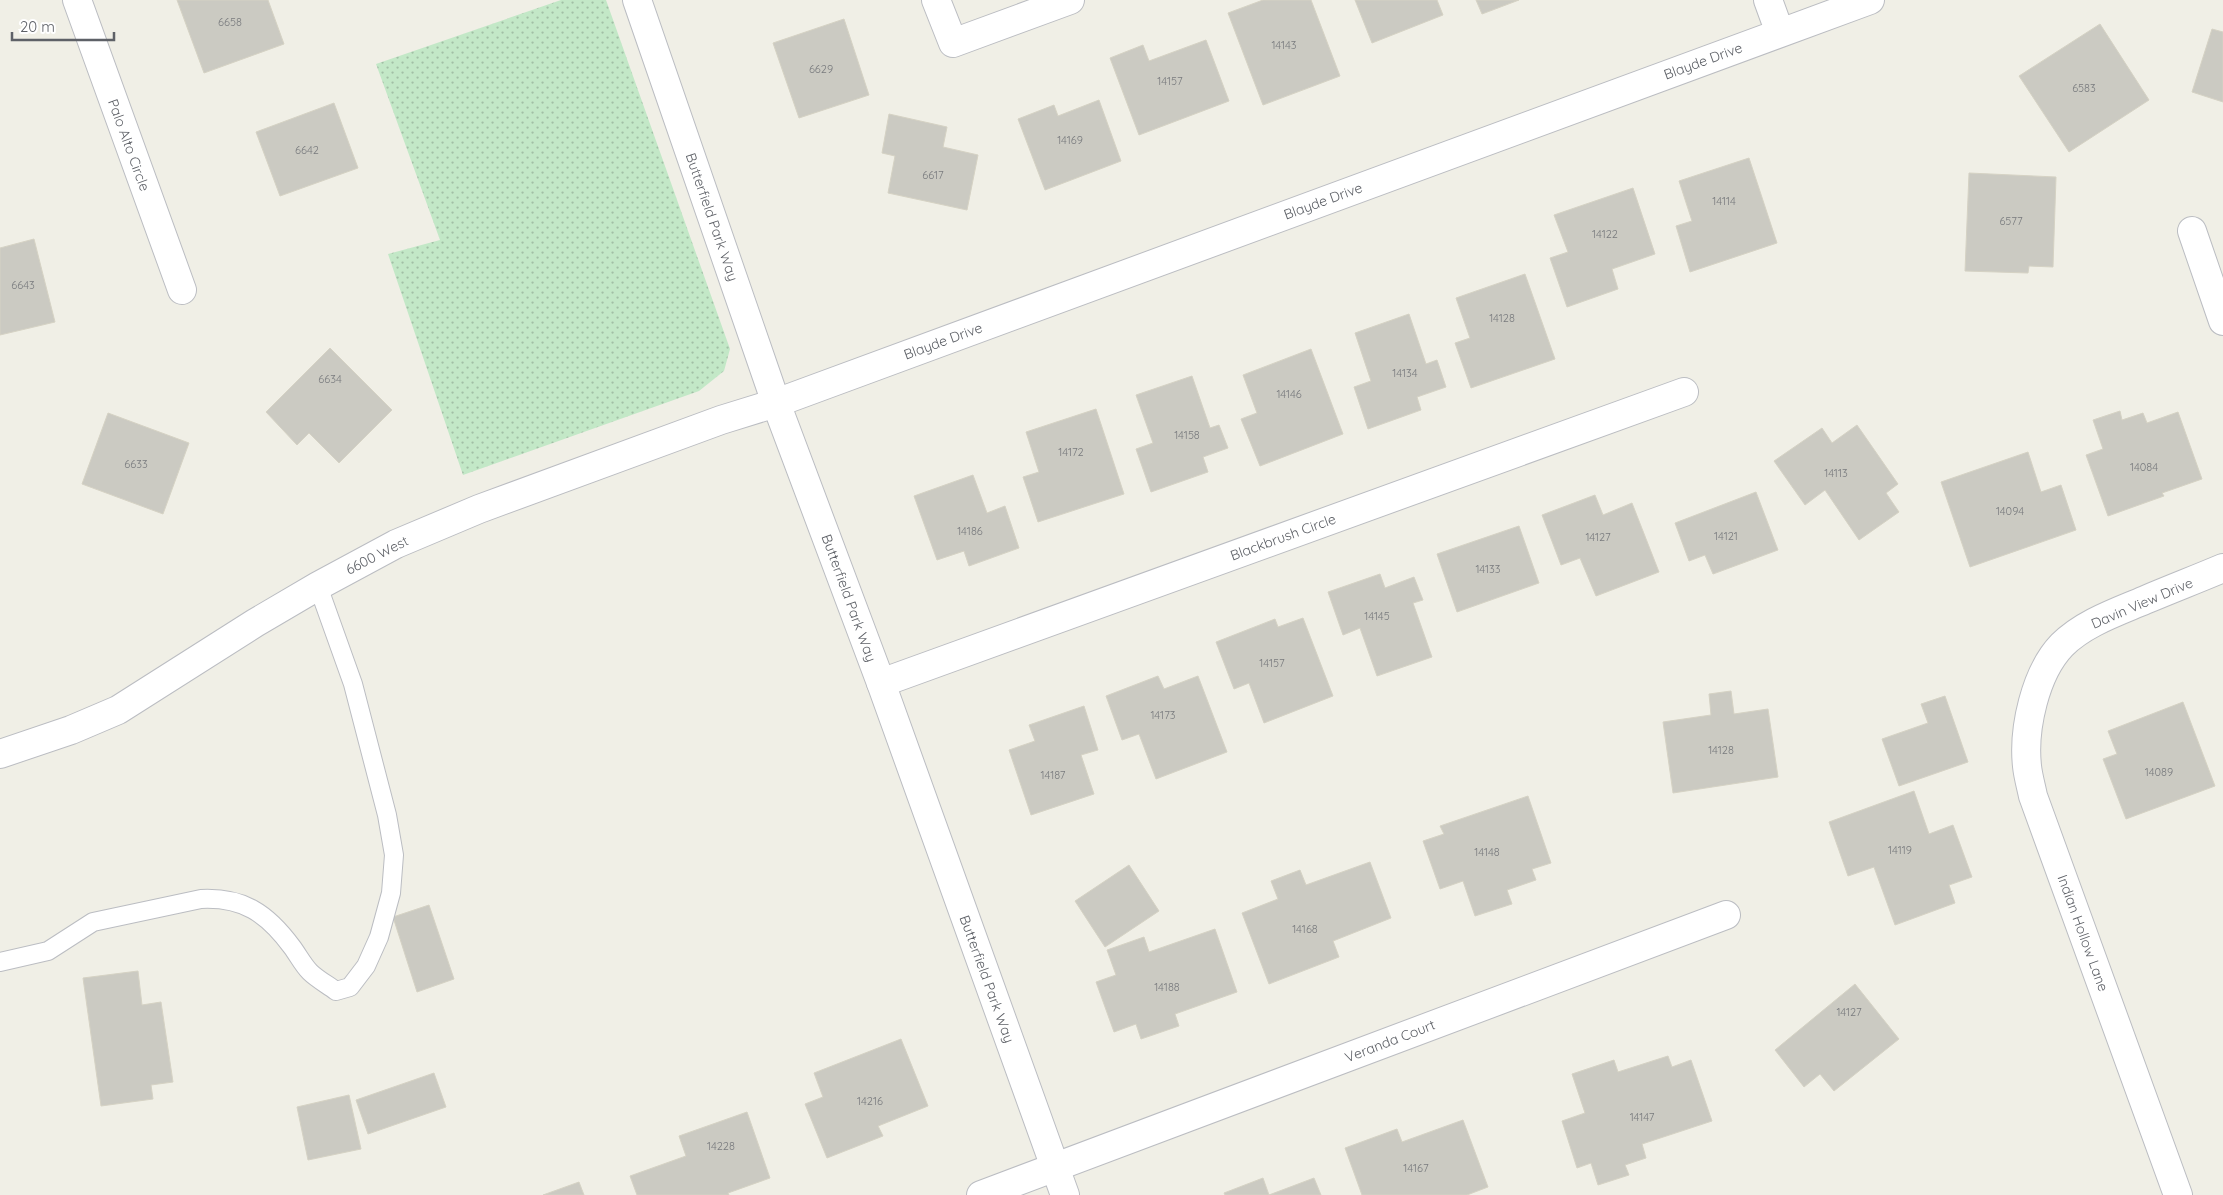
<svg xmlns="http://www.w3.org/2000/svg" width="2223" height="1195" viewBox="0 0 2223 1195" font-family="Quicksand,sans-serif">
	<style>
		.green { fill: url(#green-dots) }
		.building { fill: #cbcac2; stroke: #d5d2c4 }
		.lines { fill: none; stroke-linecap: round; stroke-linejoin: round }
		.service-casing { stroke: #bbbdc2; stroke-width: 20 }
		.minor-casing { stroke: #bbbdc2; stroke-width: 30 }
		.tertiary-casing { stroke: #bbbdc2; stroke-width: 30 }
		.service { stroke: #fff; stroke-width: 18 }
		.minor { stroke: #fff; stroke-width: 28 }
		.tertiary { stroke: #fff; stroke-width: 28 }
		.labels { text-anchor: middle; stroke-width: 4.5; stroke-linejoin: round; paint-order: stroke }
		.number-label { font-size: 11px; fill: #797b7e }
		.street-label { font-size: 14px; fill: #5e6167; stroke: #fff }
	</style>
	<defs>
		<pattern id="green-dots" width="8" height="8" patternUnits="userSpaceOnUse" patternTransform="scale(1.25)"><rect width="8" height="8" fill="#c3e8c7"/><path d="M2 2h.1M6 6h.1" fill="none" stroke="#a2bfa5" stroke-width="1.8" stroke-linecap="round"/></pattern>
	</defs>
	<rect width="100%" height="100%" fill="#f0efe6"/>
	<path class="green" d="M561 0H606L730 349 724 371 699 391 463 475 388 254 440 240 376 64Z"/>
	<path class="building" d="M177 0H268L284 44 204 73Z
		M1263 0H1311L1340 76 1263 105 1228 13Z
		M1355 0H1437L1443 15 1372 43Z
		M1476 0H1519L1482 14Z
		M844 19 869 95 799 118 773 43Z
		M2100 24 2149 100 2069 152 2019 76Z
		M2212 29 2223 32V102L2192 92Z
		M1206 40 1229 101 1139 135 1110 58 1143 45 1149 61Z
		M1099 100 1121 161 1045 190 1018 119 1054 105 1058 116Z
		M334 103 358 168 280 196 256 132Z
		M889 114 947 127 943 147 978 155 967 210 888 193 895 156 882 153Z
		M1749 158 1777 243 1690 272 1676 226 1692 221 1679 181Z
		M1969 173 2056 177 2053 267 2029 266 2028 273 1965 271Z
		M1633 188 1655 254 1612 269 1618 289 1567 307 1550 258 1568 252 1554 215Z
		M34 239 55 322 0 335V248Z
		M1525 274 1555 359 1471 388 1455 343 1470 338 1456 298Z
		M1409 314 1426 364 1437 360 1446 387 1417 397 1421 410 1368 429 1354 387 1371 381 1355 333Z
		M330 348 392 410 339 463 309 433 297 445 266 412Z
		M1311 349 1343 434 1260 466 1241 419 1257 413 1243 375Z
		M1192 376 1210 428 1219 425 1228 448 1203 457 1208 472 1151 492 1136 449 1153 443 1136 395Z
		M1096 409 1124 494 1038 522 1023 477 1039 472 1026 432Z
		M2120 411 2122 420 2143 413 2147 423 2178 412 2202 479 2162 493 2164 496 2108 516 2086 455 2103 449 2093 420Z
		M108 413 189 443 163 514 82 484Z
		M1857 425 1898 484 1886 493 1899 512 1859 540 1825 490 1805 505 1774 461 1822 428 1832 443Z
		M2028 452 2041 492 2061 485 2076 530 1970 567 1941 482Z
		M973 475 987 513 1005 506 1019 548 969 566 964 551 937 560 914 496Z
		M1756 492 1778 550 1713 574 1705 555 1689 561 1675 523Z
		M1595 495 1603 515 1632 503 1659 572 1596 596 1580 558 1561 565 1542 515Z
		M1519 526 1539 583 1457 612 1437 554Z
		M1380 574 1385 588 1414 577 1423 600 1413 603 1432 657 1377 676 1360 628 1343 635 1328 592Z
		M1303 618 1333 696 1264 723 1249 683 1234 689 1216 642 1275 619 1278 627Z
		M1158 676 1164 689 1198 676 1227 752 1156 779 1139 734 1122 740 1106 696Z
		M1731 691 1734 714 1768 709 1778 777 1673 793 1663 722 1711 715 1709 694Z
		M1945 696 1968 762 1899 786 1882 739 1928 723 1921 704Z
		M2183 702 2215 786 2126 819 2103 759 2117 754 2108 731Z
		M1084 706 1098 750 1081 755 1094 794 1031 815 1009 750 1035 741 1029 725Z
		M1914 791 1929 834 1953 825 1972 877 1949 885 1955 903 1895 925 1874 867 1848 876 1829 822Z
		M1528 796 1551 863 1532 869 1536 880 1507 890 1512 904 1475 916 1463 881 1440 889 1423 841 1444 834 1440 826Z
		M1370 862 1391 918 1333 941 1339 957 1269 984 1242 913 1278 899 1271 881 1300 870 1306 885Z
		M1129 865 1159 911 1105 947 1075 901Z
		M429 905 454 979 417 992 393 917Z
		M1215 929 1237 992 1175 1014 1179 1026 1141 1039 1136 1024 1114 1032 1096 982 1116 975 1107 950 1144 937 1149 952Z
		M138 971 142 1005 161 1002 173 1082 151 1085 153 1099 101 1106 83 978Z
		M1855 984 1899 1039 1834 1091 1820 1074 1804 1087 1775 1050Z
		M901 1039 928 1106 878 1126 883 1136 827 1158 805 1104 823 1097 814 1073Z
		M1668 1056 1672 1067 1691 1060 1712 1121 1642 1144 1646 1158 1625 1165 1629 1175 1598 1185 1591 1163 1577 1168 1562 1121 1585 1113 1572 1074 1614 1060 1618 1072Z
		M434 1073 446 1107 368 1134 356 1100Z
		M349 1095 361 1149 308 1160 297 1107Z
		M747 1112 770 1178 728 1193 729 1195H637L630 1176 686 1156 679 1136Z
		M1463 1120 1488 1187 1467 1195H1362L1345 1148 1397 1129 1402 1142Z
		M1263 1178 1269 1195 1314 1178 1321 1195H1225L1224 1193Z
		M579 1182 584 1195H543Z"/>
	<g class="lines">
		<g class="service-casing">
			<path id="service" d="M0 962 48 951 93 922 201 899C243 897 267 913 292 947 298 955 303 965 310 972 317 979 328 985 336 991L350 987 366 966 379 937 391 893 394 855 387 815 353 684 318 586"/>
		</g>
		<g class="minor-casing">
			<path id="minor" d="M77 0 182 290
				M936 0 953 43 1070 0
				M1768 0 1780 33
				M2192 231 2223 321
				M881 683 1684 392
				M0 754 71 730 118 710 255 623 318 586 396 544 479 509 721 420 776 403 1870 0
				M981 1195 1726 915
				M2178 1195 2033 796C2031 786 2028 776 2027 766 2023 729 2035 673 2062 645 2084 623 2117 612 2145 600 2171 589 2197 579 2223 568"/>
		</g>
		<g class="tertiary-casing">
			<path id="tertiary" d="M637 0 776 403 881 683 1065 1195"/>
		</g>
		<use href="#service" class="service"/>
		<use href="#minor" class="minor"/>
		<use href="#tertiary" class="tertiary"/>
	</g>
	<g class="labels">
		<g class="number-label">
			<text x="230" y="26">6658</text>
			<text x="1284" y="49">14143</text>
			<text x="821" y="73">6629</text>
			<text x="1170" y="85">14157</text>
			<text x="2084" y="92">6583</text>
			<text x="1070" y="144">14169</text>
			<text x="307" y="154">6642</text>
			<text x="933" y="179">6617</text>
			<text x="1724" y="205">14114</text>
			<text x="2011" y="225">6577</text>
			<text x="1605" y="238">14122</text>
			<text x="23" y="289">6643</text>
			<text x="1502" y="322">14128</text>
			<text x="1405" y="377">14134</text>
			<text x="330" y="383">6634</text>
			<text x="1289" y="398">14146</text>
			<text x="1187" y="439">14158</text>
			<text x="1071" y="456">14172</text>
			<text x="136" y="468">6633</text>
			<text x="2144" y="471">14084</text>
			<text x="1836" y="477">14113</text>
			<text x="2010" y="515">14094</text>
			<text x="970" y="535">14186</text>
			<text x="1726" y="540">14121</text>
			<text x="1598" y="541">14127</text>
			<text x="1488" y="573">14133</text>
			<text x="1377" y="620">14145</text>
			<text x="1272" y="667">14157</text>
			<text x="1163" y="719">14173</text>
			<text x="1721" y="754">14128</text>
			<text x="2159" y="776">14089</text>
			<text x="1053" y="779">14187</text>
			<text x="1900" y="854">14119</text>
			<text x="1487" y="856">14148</text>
			<text x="1305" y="933">14168</text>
			<text x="1167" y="991">14188</text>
			<text x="1849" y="1016">14127</text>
			<text x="870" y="1105">14216</text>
			<text x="1642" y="1121">14147</text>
			<text x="721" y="1150">14228</text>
			<text x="1416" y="1172">14167</text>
		</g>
		<g class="street-label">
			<text transform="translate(1703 61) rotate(-20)" y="5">Blayde Drive</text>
			<text transform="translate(129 145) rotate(70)" y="5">Palo Alto Circle</text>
			<text transform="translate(1323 201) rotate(-20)" y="5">Blayde Drive</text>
			<text transform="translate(712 217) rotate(71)" y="5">Butterfield Park Way</text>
			<text transform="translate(943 341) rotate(-20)" y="5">Blayde Drive</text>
			<text transform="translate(1283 537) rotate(-20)" y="5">Blackbrush Circle</text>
			<text transform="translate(377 555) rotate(-27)" y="5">6600 West</text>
			<text transform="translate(849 598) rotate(70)" y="5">Butterfield Park Way</text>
			<text transform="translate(2142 603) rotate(-23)" y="5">Davin View Drive</text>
			<text transform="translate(2083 933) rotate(70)" y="5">Indian Hollow Lane</text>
			<text transform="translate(987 979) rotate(70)" y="5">Butterfield Park Way</text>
			<text transform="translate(1390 1041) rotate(-21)" y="5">Veranda Court</text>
		</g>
	</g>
	<path d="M12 32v8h102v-8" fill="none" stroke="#5e6167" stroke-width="2.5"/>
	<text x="20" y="32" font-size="15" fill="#5e6167" stroke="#ffffff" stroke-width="4" paint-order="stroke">20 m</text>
</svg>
